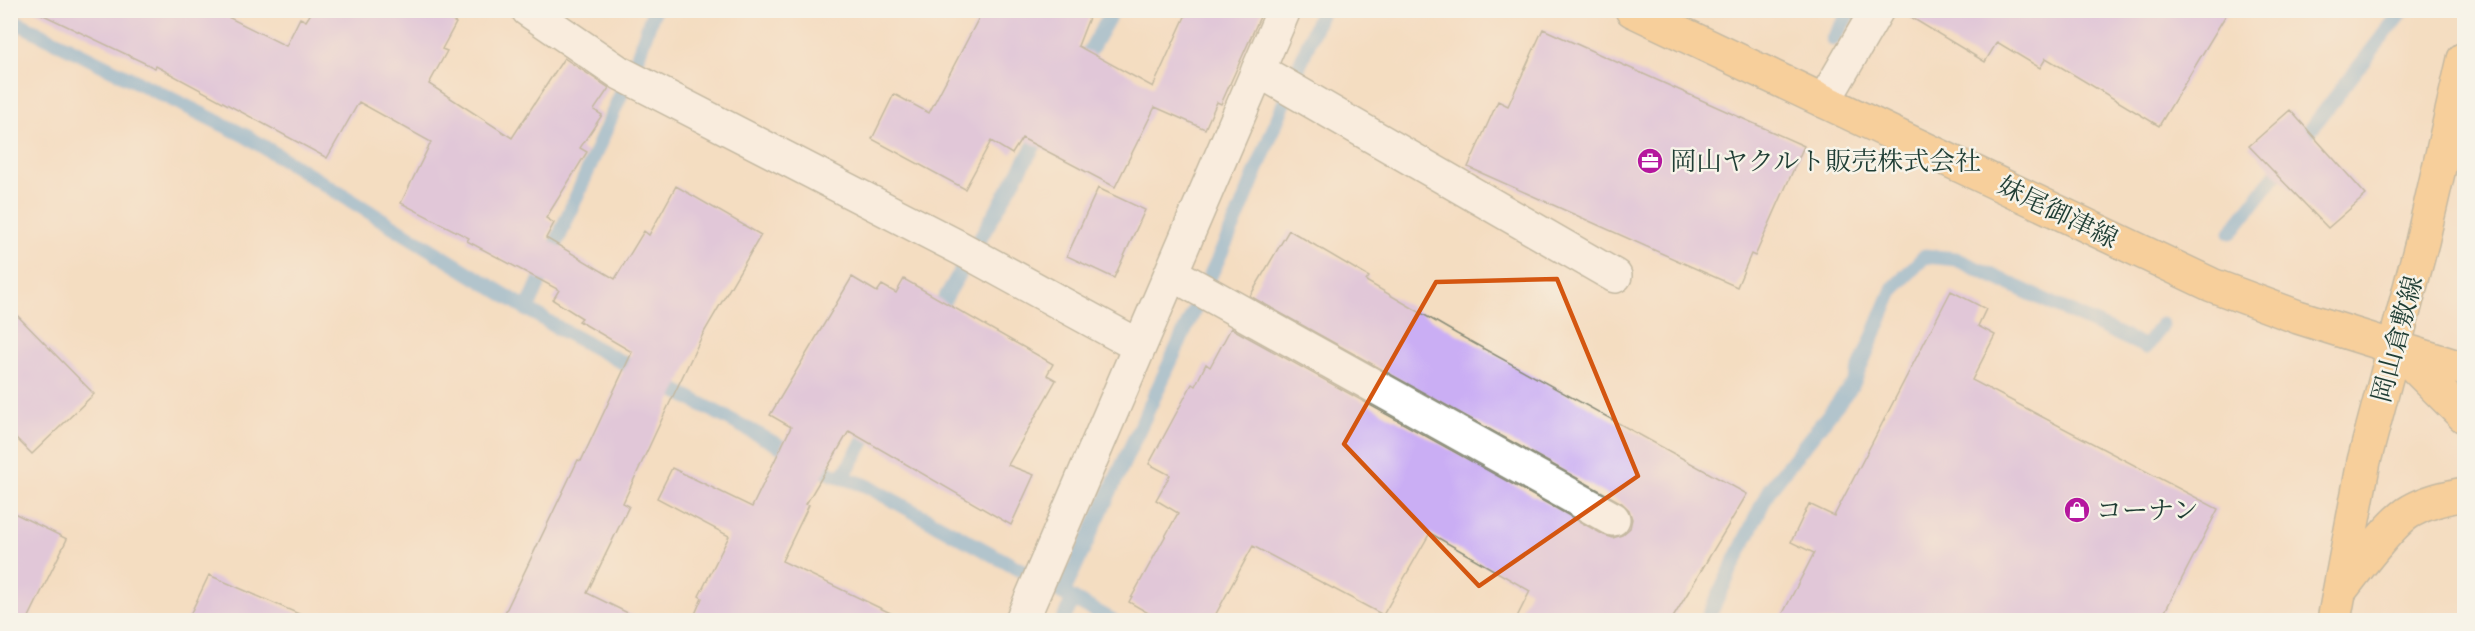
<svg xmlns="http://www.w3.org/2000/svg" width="2475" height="631" viewBox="0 0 2475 631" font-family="'IM FELL Double Pica','Noto Serif JP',serif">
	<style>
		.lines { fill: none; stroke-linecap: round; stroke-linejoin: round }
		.stream { stroke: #64a7d9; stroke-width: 15 }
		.building { fill: #caaef4 }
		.minor-casing { stroke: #8a8d7a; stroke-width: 36 }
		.major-casing { stroke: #8a8d7a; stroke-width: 36 }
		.minor { stroke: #fff; stroke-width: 33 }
		.major { stroke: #fbbe6e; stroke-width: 33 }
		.marked { fill: none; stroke: #d45610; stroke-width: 4.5; stroke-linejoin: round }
		.labels { text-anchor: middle; stroke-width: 5; stroke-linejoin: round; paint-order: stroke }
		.poi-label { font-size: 26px; fill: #1f3d34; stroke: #f7f3e8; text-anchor: start }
		.street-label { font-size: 26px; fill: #1f3d34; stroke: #f7f3e8 }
	</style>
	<rect width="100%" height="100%" fill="#f7f3e8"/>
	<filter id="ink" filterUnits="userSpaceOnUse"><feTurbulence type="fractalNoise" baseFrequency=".0167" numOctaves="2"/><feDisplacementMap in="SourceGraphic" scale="12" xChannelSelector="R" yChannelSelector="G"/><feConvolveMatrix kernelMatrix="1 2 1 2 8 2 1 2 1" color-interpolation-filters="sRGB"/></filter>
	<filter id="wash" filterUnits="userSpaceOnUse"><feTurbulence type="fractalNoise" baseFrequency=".008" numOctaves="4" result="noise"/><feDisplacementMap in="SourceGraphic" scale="24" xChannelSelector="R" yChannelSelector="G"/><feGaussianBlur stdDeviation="1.35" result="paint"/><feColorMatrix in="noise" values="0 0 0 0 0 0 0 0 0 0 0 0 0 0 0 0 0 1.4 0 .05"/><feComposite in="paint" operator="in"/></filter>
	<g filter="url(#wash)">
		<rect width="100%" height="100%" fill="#f4ddc1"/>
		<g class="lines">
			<path class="stream" d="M10 19 246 136 560 329 832 474 865 485 1112 620
				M1833 39 1851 10
				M1080 68 1113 10
				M2231 232 2403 10
				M527 310 639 53 654 10
				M933 319 1045 127
				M842 478 874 423
				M1063 593 1238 216 1322 10
				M1063 620 1073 599
				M1707 620 1769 490 1853 384 1893 289 1925 256 1956 259 2146 347 2162 325"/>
		</g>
		<g id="blocks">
			<path class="building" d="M33 10H214L286 46 300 18 306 21 313 10H434L456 23 442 49 447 51 429 84 512 138 564 58 609 88 594 110 602 115 580 148 587 152 546 218 554 223 546 238 615 279 644 231 649 235 676 186 761 235 703 334 662 419 623 503 629 506 587 593 644 621H501L578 460 581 461 632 352 579 321 582 318 553 300 559 290 467 241 469 238 401 203 431 142 359 102 327 158 156 66 155 68Z
				M983 10H1092L1078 46 1153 87 1188 10H1263L1221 104 1217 102 1205 129 1155 107 1115 187 1022 138 1012 154 991 141 965 189 872 139 894 94 929 113Z
				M1899 10H2229L2159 126 2046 58 2040 68 1997 42 1985 62Z
				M1543 29 1804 146 1755 256 1751 254 1737 287 1468 167 1498 101 1508 106Z
				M2290 110 2366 195 2328 228 2249 146Z
				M1098 188 1145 210 1114 278 1067 256Z
				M1289 230 1369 277 1366 281 1457 334 1747 494 1671 621H1515L1530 591 1430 533 1383 615 1253 546 1212 621H1162L1129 602 1178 513 1156 500 1170 475 1149 464 1192 384 1195 386 1206 364 1210 367 1231 328 1604 535 1613 538 1622 535 1630 528 1632 519 1629 510 1622 503 1250 296Z
				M852 277 877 292 882 285 896 293 904 279 1053 364 1047 375 1056 380 1008 465 1034 475 1011 525 849 431 806 504 809 505 782 561 907 621H692L702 598 699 596 729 536 657 498 672 468 752 507 791 427 770 415Z
				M1951 291 1986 309 1978 326 1995 335 1972 380 2218 509 2160 621H1779L1814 553 1791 542 1809 504 1834 516Z
				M10 308 94 394 32 454 10 432Z
				M10 511 67 539 27 621H10Z
				M209 575 315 621H187Z"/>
		</g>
	</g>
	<g filter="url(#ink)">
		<use href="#blocks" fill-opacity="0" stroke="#8a8d7a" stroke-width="1.5"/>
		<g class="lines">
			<g class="minor-casing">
				<path id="minor" d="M528 10 620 73 960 248 1139 346
					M1258 70 1615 276
					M1824 101 1877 10
					M1171 273 1613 519
					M1022 620 1284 10"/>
			</g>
			<g class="major-casing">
				<path id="major" d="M1632 10 2212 285 2298 317 2464 369
					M2400 352 2464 416
					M2342 588C2357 569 2392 521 2411 511 2428 501 2446 498 2464 494
					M2334 620 2364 461 2422 242 2464 59"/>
			</g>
			<use href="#minor" class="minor"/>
			<use href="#major" class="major"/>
		</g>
	</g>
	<path d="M0 0H2475V631H0ZM1557 279 1638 476 1479 586 1344 444 1436 282Z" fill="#f4ddc1" fill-opacity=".55" fill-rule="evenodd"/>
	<path class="marked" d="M1557 279 1638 476 1479 586 1344 444 1436 282Z"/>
	<defs>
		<g id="office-disc" transform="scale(1.35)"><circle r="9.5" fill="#b5179e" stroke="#f7f3e8"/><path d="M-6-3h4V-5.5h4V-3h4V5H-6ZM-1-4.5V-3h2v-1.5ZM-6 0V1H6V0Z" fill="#fff"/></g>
		<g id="shop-disc" transform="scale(1.35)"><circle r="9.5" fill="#b5179e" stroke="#f7f3e8"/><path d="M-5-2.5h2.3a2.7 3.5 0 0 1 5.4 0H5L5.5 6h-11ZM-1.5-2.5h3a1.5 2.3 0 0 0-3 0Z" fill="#fff"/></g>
	</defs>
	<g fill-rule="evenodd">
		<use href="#office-disc" x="1650" y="161"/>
		<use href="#shop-disc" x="2077" y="510"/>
	</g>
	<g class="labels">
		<g class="poi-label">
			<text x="1670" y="170">岡山ヤクルト販売株式会社</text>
			<text x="2096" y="519">コーナン</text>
		</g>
		<g class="street-label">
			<text transform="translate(2058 212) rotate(26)" y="9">妹尾御津線</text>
			<text transform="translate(2397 339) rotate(-75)" y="9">岡山倉敷線</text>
		</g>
	</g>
	<rect width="2475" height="631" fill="none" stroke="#f7f3e8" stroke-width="36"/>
</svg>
